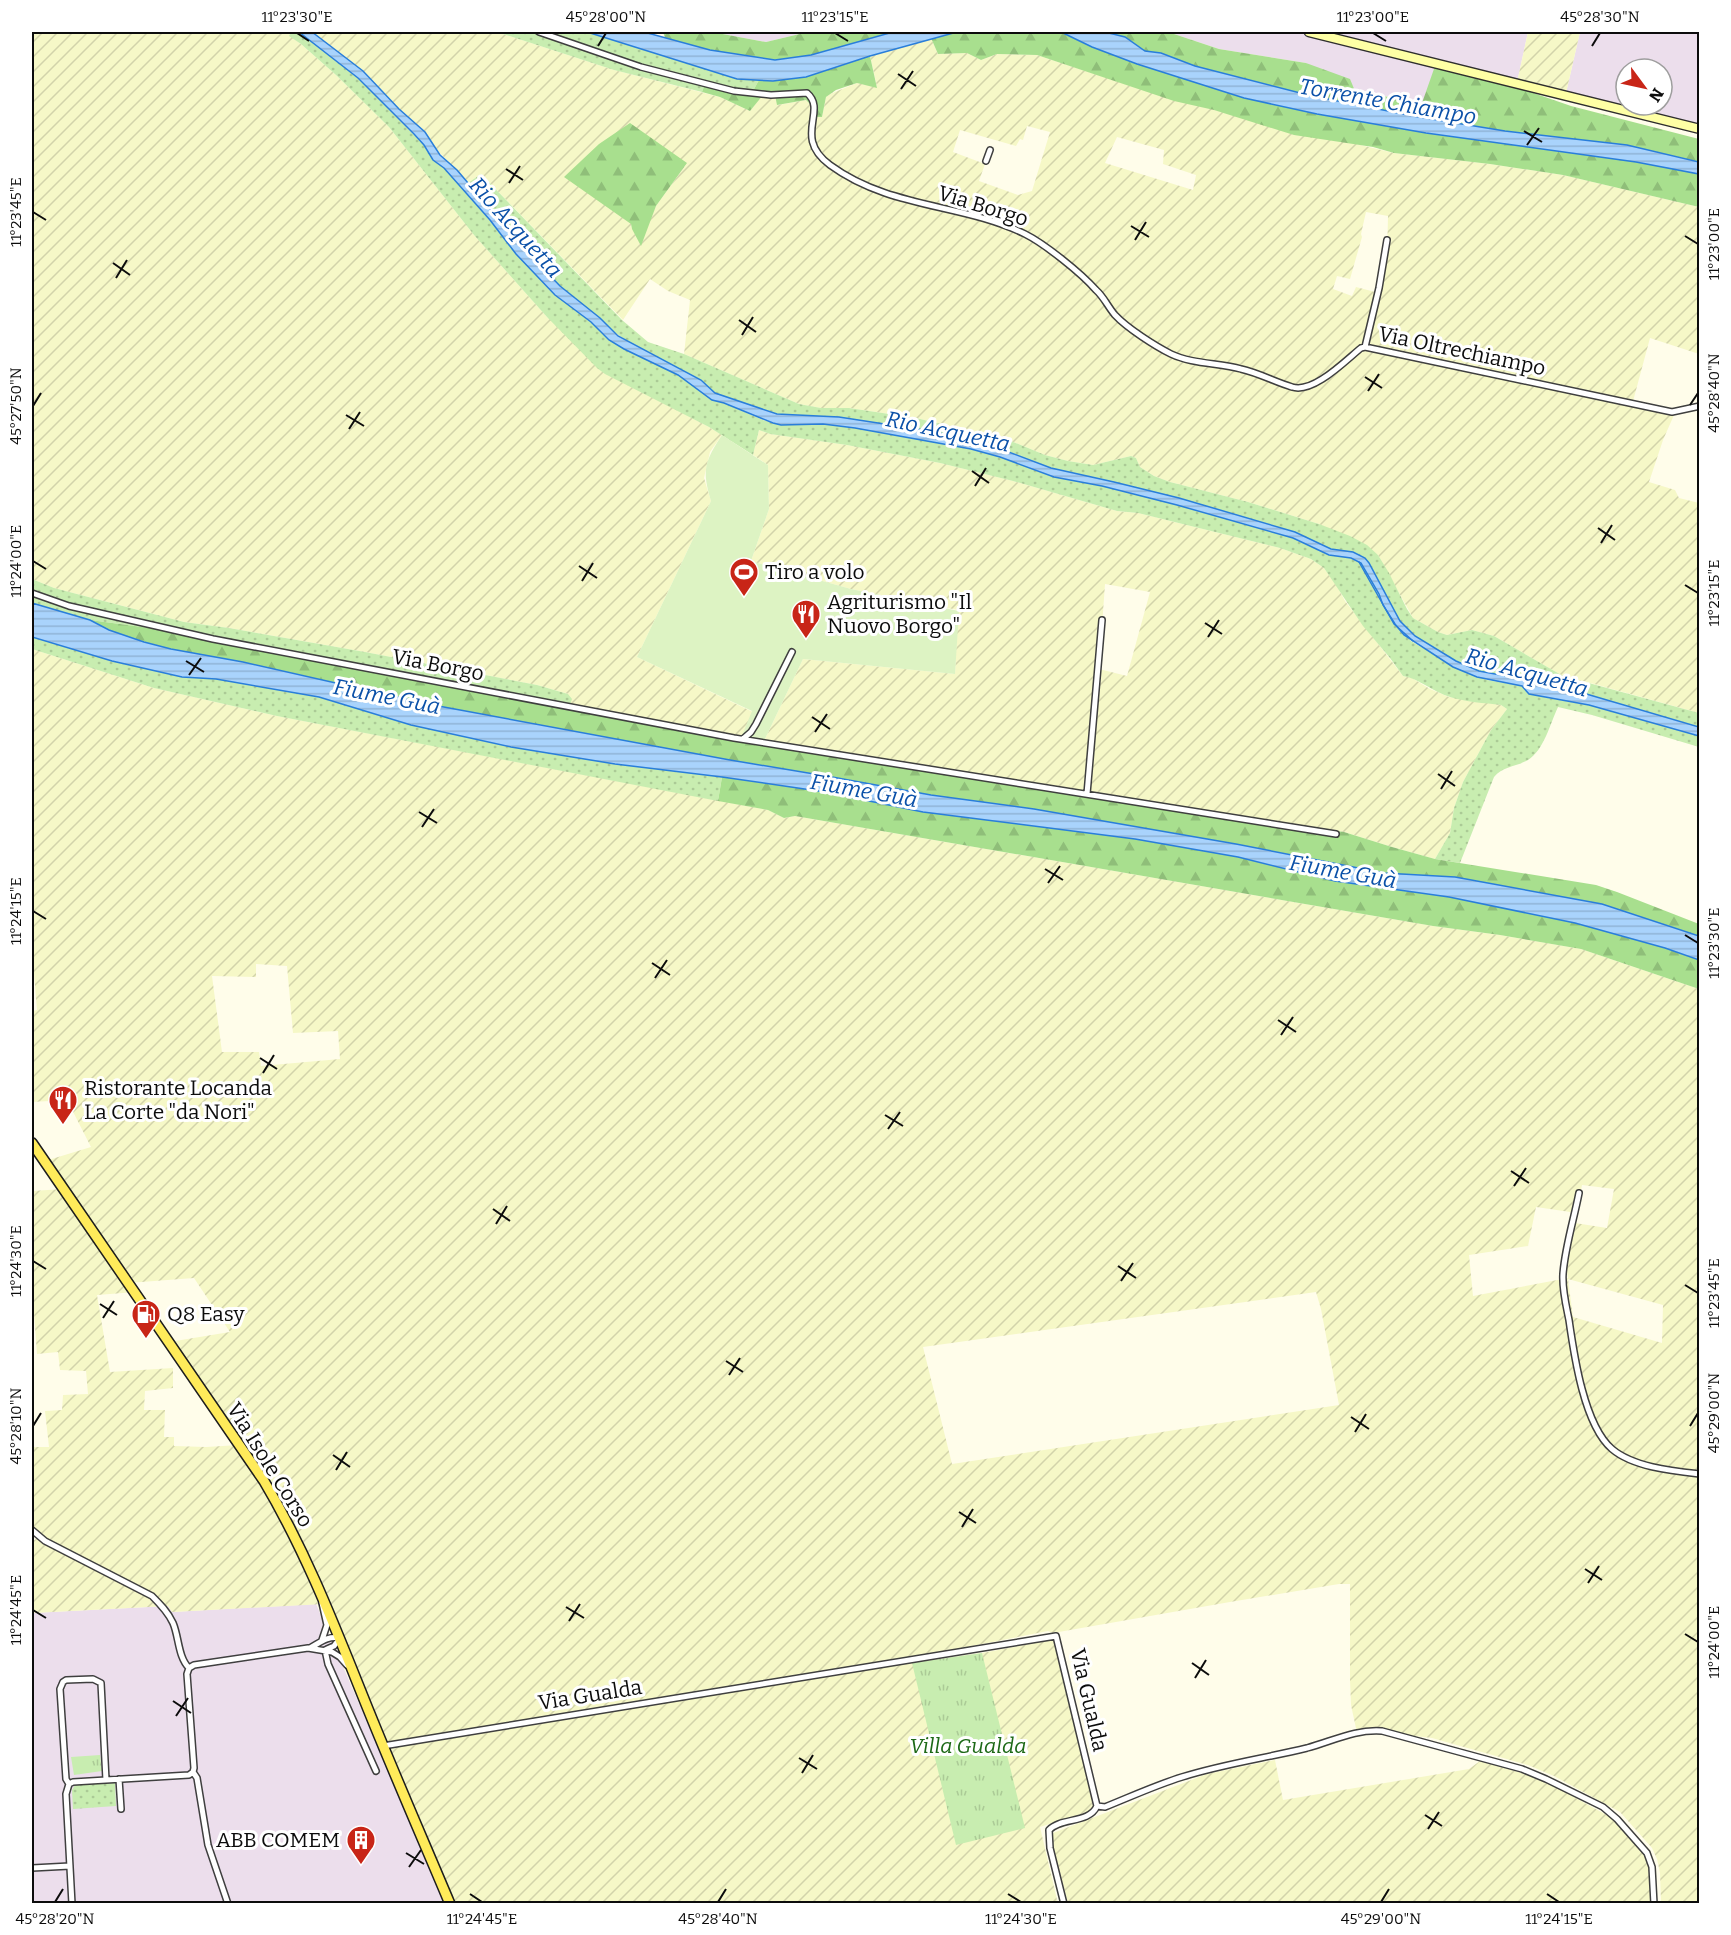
<svg xmlns="http://www.w3.org/2000/svg" width="1731" height="1935" viewBox="0 0 1731 1935" font-family="Bitter,serif">
	<style>
		.industrial { fill: #ecdeec; fill-rule: evenodd }
		.farmland { fill: url(#farmland-furrows); fill-rule: evenodd }
		.grass { fill: url(#grass-dots) }
		.forest { fill: url(#forest-firs) }
		.park { fill: url(#park-tufts) }
		.pitch { fill: #ddf3c3 }
		.water { fill: url(#water-rules); stroke: #297eda; stroke-width: 1.5 }
		.lines { fill: none; stroke-linecap: round; stroke-linejoin: round }
		.stream { stroke: #297eda; stroke-width: 1.5 }
		.street-casing { stroke: #3f3f3f; stroke-width: 8 }
		.secondary-casing { stroke: #2e2e2e; stroke-width: 11 }
		.primary-casing { stroke: #1d1d1d; stroke-width: 12 }
		.street { stroke: #fff; stroke-width: 5 }
		.secondary { stroke: #feffa5; stroke-width: 8 }
		.primary { stroke: #ffeb5a; stroke-width: 9 }
		.ticks { fill: none; stroke: #0c0c0c; stroke-width: 2 }
		.labels { text-anchor: middle; stroke-width: 6; stroke-linejoin: round; paint-order: stroke }
		.street-label { font-size: 21px; fill: #0c0c0c; stroke: #fff }
		.poi-label { font-size: 21px; fill: #0c0c0c; stroke: #fff; text-anchor: start }
		.park-label { font-size: 21px; font-style: italic; fill: #1d6917; stroke: #fff }
		.water-label { font-size: 22px; font-style: italic; fill: #0a50a8; stroke: #fff }
		.neatline { fill: none; stroke: #0c0c0c; stroke-width: 2 }
		.ticks-label { font-size: 15px; text-anchor: middle; fill: #0c0c0c }
	</style>
	<defs>
		<pattern id="farmland-furrows" width="10" height="10" patternUnits="userSpaceOnUse" patternTransform="scale(1.5)"><rect width="10" height="10" fill="#f6f8c7"/><path d="M-1 1l2-2M0 10L10 0M9 11l2-2" fill="none" stroke="#d2d3aa"/></pattern>
		<pattern id="grass-dots" width="8" height="8" patternUnits="userSpaceOnUse" patternTransform="scale(1.5)"><rect width="8" height="8" fill="#c8edb0"/><path d="M2 2h.1M6 6h.1" fill="none" stroke="#abca96" stroke-width="1.8" stroke-linecap="round"/></pattern>
		<pattern id="forest-firs" width="22" height="20" patternUnits="userSpaceOnUse" patternTransform="scale(1.5)"><rect width="22" height="20" fill="#a8df8e"/><path d="M5 1l3.5 6h-7zM16 11l3.5 6h-7z" fill="#8fbe79"/></pattern>
		<pattern id="park-tufts" width="24" height="20" patternUnits="userSpaceOnUse" patternTransform="scale(1.5)"><rect width="24" height="20" fill="#c8edb0"/><path d="M3 7l-1-3M5 7V3M7 7l1-3M15 17l-1-3M17 17v-4M19 17l1-3" fill="none" stroke="#abca96"/></pattern>
		<pattern id="water-rules" width="6" height="5" patternUnits="userSpaceOnUse" patternTransform="scale(1.5)"><rect width="6" height="5" fill="#a9d3fc"/><path d="M0 2.5h6" fill="none" stroke="#90b4d7"/></pattern>
	</defs>
	<rect width="100%" height="100%" fill="#fffdea"/>
	<path class="industrial" d="M712 32H808L766 42Z
		M1168 32H1528L1516 87 1423 103 1355 91 1306 63 1219 49Z
		M1580 32H1699V128L1566 93ZM1626 69H1662V105H1626Z
		M316 1604 445 1903 32 1904V1613L168 1606 173 1612Z"/>
	<path class="farmland" d="M32 32H291L290 36 301 44 336 75 389 127 474 235 547 317 660 401 709 427 722 435 710 452 704 478 711 501 637 657 753 712 741 738 569 708 568 694 537 685 365 652 229 628 184 622 54 588 32 579Z
		M312 32H497L614 70 720 97 750 111 762 95H776L778 105 806 100 815 109 814 117H822L826 97 830 94 857 83 877 87 870 56 931 38 938 54 967 53 981 60 997 54 1037 55 1174 100 1394 153 1490 164 1563 175 1699 207V354L1650 338 1632 405 1674 415 1663 440 1649 482 1675 490 1679 498 1699 503V713L1576 679 1563 676 1494 636 1472 630 1447 635 1438 632 1413 618 1378 555 1319 524 1248 502 1170 482 1154 476 1140 467 1136 458 1131 456 1093 465 1068 461 1045 455 1011 441 916 418 849 408H821L799 404 684 354 690 300 668 291 650 279 623 320 481 174 468 183 383 92ZM1027 126 1050 132 1032 191 1018 195 979 181 985 164 953 152 960 130 1016 146 1020 139 1023 140ZM1117 137 1164 150 1163 164 1196 175 1193 190 1105 163ZM687 163 656 206 652 215 632 229 631 224ZM1366 212 1388 216 1387 257 1383 284 1379 293 1356 287 1352 296 1333 289 1337 276 1350 279 1362 237 1361 234Z
		M1528 32H1580L1566 93 1516 87Z
		M759 430 770 434 847 445 940 463 1013 481 1117 511 1138 513 1280 548 1311 559 1324 568 1337 586 1345 601 1403 676 1412 678 1430 689 1449 697 1501 705 1507 709 1491 730 1463 782 1454 808 1450 833 1435 859 1392 847 1344 832 764 741 803 659 955 674 958 610 851 589 751 561 769 509 768 465 753 455ZM1105 584 1150 592 1127 676 1099 669Z
		M32 649 154 688 277 716 768 810 784 818 795 816 1433 926 1500 935 1581 949 1699 989V1903H1661L1660 1873 1657 1859 1652 1848 1620 1812 1554 1776 1528 1765 1432 1738 1371 1731 1357 1733 1351 1705 1350 1680V1584H1339L1230 1602 1053 1633 1048 1631 808 1678 982 1653 1056 1639 1094 1810 1040 1827 1058 1904 451 1903 324 1604 172 1612 168 1606 32 1613V1540H35L40 1533 32 1527V1447H49L45 1411 62 1410 63 1395 88 1394 86 1371 60 1370 58 1352 37 1354 34 1313 32 1312V1191L63 1189 45 1161 91 1147 67 1100 32 1102V1011L37 1010 32 950ZM256 964 287 966 293 1033 338 1031 340 1059 261 1066 259 1052H222L212 976 256 977ZM1582 1185 1614 1189 1607 1228 1575 1223 1566 1267 1568 1278 1473 1296 1469 1255 1528 1246 1536 1207 1577 1213ZM194 1278 230 1332 169 1342 239 1445 206 1447 174 1446V1437H164L165 1410H144L145 1391 173 1388V1368L110 1372 97 1295 136 1292 128 1283ZM1568 1279 1663 1305 1662 1343 1573 1317ZM1316 1292 1321 1309 1339 1405 952 1464 923 1347Z
		M1275 1760 1283 1800 1469 1769 1480 1761 1525 1774 1550 1784 1614 1819 1644 1853 1649 1862 1652 1903H1068L1051 1838 1053 1833 1207 1774Z"/>
	<path class="grass" d="M291 32H299L358 78 424 145 433 160 444 168 555 295 591 322 610 340 624 349 678 375 712 400 724 403 763 420 781 425 823 424 855 428 971 449 1000 457 1054 477 1102 486 1177 505 1293 538 1329 555 1351 558 1361 563 1395 624 1411 641 1421 647 1487 680 1522 686 1534 694 1548 698 1589 705 1699 736V747L1592 715 1558 707C1550 724 1544 750 1528 760 1516 767 1503 766 1494 777L1460 863 1435 859 1450 833 1454 808 1463 782 1491 730 1507 709 1501 705C1484 703 1466 702 1450 697 1433 692 1420 679 1403 676L1390 658 1363 626 1324 568 1311 559 1280 548 1138 513 1117 511 1013 481 940 463 847 445 770 434 759 430 753 455 709 427 605 374 597 368 547 317 474 235 389 127 336 75 301 44 289 36Z
		M497 32H587L737 79 759 80 753 91 706 81 702 92 614 70Z
		M481 174 622 320 648 342 684 354 799 404 821 408H849L916 418 1011 441 1045 455 1068 461 1093 465 1131 456 1136 458 1140 467 1154 476 1170 482 1248 502 1319 524 1350 536 1367 545 1378 555 1389 573 1407 609 1413 618 1438 632 1447 635 1472 630 1494 636 1563 676 1699 713V727L1583 693 1553 688 1533 679 1527 680 1479 671 1456 661 1415 636 1400 621 1369 563 1365 558 1353 552 1331 549 1295 532 1179 498 1114 482 1051 468 982 442 930 431 839 417 777 414 715 393 701 380 629 342 611 330 600 318 560 286 535 261 468 183Z
		M32 579 54 588 184 622 229 628 365 652 537 685 568 694 572 699 569 708 157 629 90 620 32 603Z
		M32 637 112 661 182 677 216 679 319 697 411 725 511 747 615 764 722 777 718 801 277 716 154 688 32 649Z
		M115 1783 116 1806 73 1809 72 1790 75 1785Z"/>
	<path class="forest" d="M663 32H712L766 42 808 32H893L811 55 775 60 710 50 665 38Z
		M957 32H1060L1092 47 1244 98 1317 114 1426 133 1636 162 1691 172 1699 174V207L1563 175 1490 164 1394 153 1373 147 1294 135 1214 110 1174 101 1037 55 997 54 981 60 967 53 938 54 931 38Z
		M1105 32H1168L1219 49 1306 63 1350 79 1355 91 1422 103 1435 66 1516 87 1571 106 1699 139V162L1627 145 1505 131 1413 116 1308 95 1195 66 1161 53 1145 51 1125 37Z
		M870 56 877 88 857 83 836 90 826 97 822 117H814L815 109 806 100 777 105 775 95H763L750 111 720 97 702 92 706 81 753 91 759 80C797 83 834 68 870 56Z
		M630 123 687 163 656 206 641 246 632 229 631 224 564 177 599 144Z
		M90 620 157 629 764 741 1344 832 1392 847 1435 859 1596 885 1617 892 1699 924V936L1602 904 1455 877 1384 873 1236 844 1034 809 931 795 832 777 730 760 433 705 243 662 171 649 145 642 109 630Z
		M722 777 825 792 923 812 1135 839 1238 857 1335 881 1449 897 1575 923 1665 948 1699 960V989L1581 949 1500 935 1433 926 795 816 784 818 768 810 718 801Z"/>
	<path class="park" d="M982 1653 1025 1828 956 1845 912 1663Z
		M100 1755 102 1771 74 1775 71 1757Z"/>
	<path class="pitch" d="M722 435 768 465 769 509 751 561 851 589 959 611 955 674 803 659 764 741 741 738 752 711 637 657 711 501C702 471 704 462 722 435Z"/>
	<path class="water" d="M299 32H312L363 71 399 109 425 132 440 155 457 170 519 243 560 286 600 318 618 336 701 380 715 393 777 414 839 417 930 431 982 442 1051 468 1114 482 1179 498 1295 532 1331 549 1353 552 1365 558 1369 563 1400 621 1415 636 1456 661 1479 671 1527 680 1533 679 1553 688 1583 693 1699 727V736L1589 705 1529 694 1522 686 1477 677 1453 667 1404 635 1395 624 1383 605 1379 594 1361 563 1351 558 1329 555 1293 538 1177 505 1102 486 1054 477 1000 457 971 449 855 428 823 424 781 425 773 423 724 403 712 400 678 375 624 349 609 340 591 322 555 295 516 254 490 220 444 168 433 160 424 145 414 134 358 78Z
		M587 32H644L710 50 775 60 811 55 893 32H957L870 56 806 77 773 81 737 79Z
		M1061 32H1105L1125 37 1145 51 1161 53 1195 66 1308 95 1413 116 1505 131 1627 145 1699 162V174L1636 162 1426 133 1317 114 1244 98 1137 64 1092 47Z
		M32 603 90 620 109 630 144 642 171 649 243 662 433 705 730 760 832 777 931 795 1034 809 1236 844 1384 873 1455 877 1602 904 1699 936V960L1665 948 1575 923 1449 897 1335 881 1238 857 1135 839 923 812 825 792 722 777 615 764 511 747 411 725 319 697 216 679 182 677 112 661 32 637Z"/>
	<g class="lines">
		<path class="stream" d="M1359 562 1394 624 1413 641"/>
		<g class="street-casing">
			<path id="street" d="M539 32 641 67 734 91 771 95 807 93C828 111 792 137 830 165 890 209 962 203 1025 234 1045 244 1081 273 1096 290 1104 297 1108 307 1115 315 1127 328 1155 346 1171 354 1192 364 1219 363 1241 369 1259 373 1275 382 1292 387 1313 394 1345 361 1361 348L1365 347 1672 412 1700 406
				M986 161 990 150
				M1365 347 1379 288 1387 240
				M32 593 69 606 213 639 734 738 1336 834
				M743 739 751 732 756 724 792 652
				M1087 794 1102 620
				M1579 1193C1574 1219 1565 1247 1563 1274 1562 1289 1566 1305 1569 1320 1574 1355 1584 1425 1612 1449 1633 1467 1673 1471 1700 1474
				M32 1530 45 1541 152 1596C160 1604 168 1612 173 1623 179 1637 178 1657 189 1668L187 1674 194 1768 193 1772 197 1778 208 1845 228 1904
				M322 1640 327 1625 322 1603
				M310 1648C321 1642 327 1636 340 1638L334 1646 327 1649
				M325 1650 328 1664 376 1771
				M189 1668 194 1665 308 1648 332 1652 340 1657 347 1665
				M383 1746 1056 1636 1097 1806
				M119 1779 121 1809
				M69 1784 73 1782 106 1780
				M1097 1806 1105 1807C1130 1797 1156 1785 1182 1777 1223 1764 1266 1758 1307 1748 1333 1741 1355 1729 1382 1731L1522 1769 1546 1779 1603 1807 1617 1819 1647 1853 1652 1867 1654 1904
				M32 1868 70 1866
				M72 1904 66 1794 69 1784 66 1779 60 1689 63 1682 66 1680 93 1679 101 1683 106 1780 189 1775 193 1772
				M1064 1904 1050 1848 1049 1830C1061 1817 1089 1824 1097 1806"/>
		</g>
		<g class="secondary-casing">
			<path id="secondary" d="M1309 32 1700 129"/>
		</g>
		<g class="primary-casing">
			<path id="primary" d="M32 1143 264 1481C308 1555 338 1635 370 1714 396 1778 423 1840 450 1904"/>
		</g>
		<use href="#street" class="street"/>
		<use href="#secondary" class="secondary"/>
		<use href="#primary" class="primary"/>
	</g>
	<path class="ticks" d="M297 33 309 41M835 33 848 41M1373 33 1386 41M598 46 606 33M1592 46 1600 33M898 74 916 86M901 89 913 71M1524 131 1542 142M1527 145 1539 128M506 169 523 180M509 183 520 166M33 212 46 220M1131 226 1149 237M1685 236 1698 244M1135 240 1146 222M113 263 130 275M116 278 127 260M739 320 756 332M742 335 753 317M1365 377 1382 388M1368 391 1379 374M1690 405 1698 393M33 406 41 393M346 415 364 426M349 429 360 412M972 471 989 483M975 486 986 468M1598 528 1615 540M1601 543 1612 525M33 561 46 569M579 566 597 578M582 581 593 563M1685 585 1698 593M1205 623 1222 634M1208 637 1219 620M186 661 204 672M189 675 201 658M812 717 830 729M815 732 827 714M1438 774 1455 786M1441 789 1452 771M419 812 437 823M422 827 434 809M1045 869 1063 880M1048 883 1060 866M33 911 46 919M1685 935 1698 943M652 963 670 975M655 978 667 960M1278 1020 1296 1032M1281 1035 1293 1017M260 1058 277 1069M263 1073 274 1055M885 1115 903 1126M888 1129 900 1112M1511 1171 1529 1183M1514 1186 1526 1168M493 1209 510 1221M496 1224 507 1206M33 1261 46 1269M1118 1266 1136 1278M1121 1281 1133 1263M1685 1285 1698 1293M100 1304 117 1315M103 1318 114 1301M726 1361 743 1372M729 1375 740 1358M1351 1417 1369 1429M33 1426 41 1413M1690 1426 1698 1413M1355 1432 1366 1414M333 1455 350 1467M336 1470 347 1452M959 1512 976 1523M962 1527 973 1509M1585 1569 1602 1580M1588 1583 1599 1566M566 1607 584 1618M33 1610 46 1618M569 1621 580 1604M1685 1634 1698 1642M1192 1663 1209 1675M1195 1678 1206 1660M173 1701 191 1713M176 1716 188 1698M799 1758 817 1769M802 1773 813 1755M1425 1815 1442 1826M1428 1829 1439 1812M406 1853 424 1864M409 1867 421 1850M470 1894 482 1902M1008 1894 1021 1902M1547 1894 1559 1902M55 1902 63 1889M718 1902 726 1889M1381 1902 1389 1889"/>
	<defs>
		<g id="stadium-pin" transform="scale(1.5)"><path d="M0 17L-7.5 6A9.5 9.5 0 1 1 7.5 6Z" fill="#c82517" stroke="#fff"/><path d="M0-5a6.5 5 0 1 0 0 10a6.5 5 0 1 0 0-10ZM-3.5-1.8h7v3.6h-7Z" fill="#fff"/></g>
		<g id="restaurant-pin" transform="scale(1.5)"><path d="M0 17L-7.5 6A9.5 9.5 0 1 1 7.5 6Z" fill="#c82517" stroke="#fff"/><path d="M-5-6h1v4h1v-4h1v4h1v-4h1v5L-1.5 .5V6h-2V.5L-5-1ZM5-6V6H3V1.5H1.5Q1.5-4 5-6Z" fill="#fff"/></g>
		<g id="fuel-pin" transform="scale(1.5)"><path d="M0 17L-7.5 6A9.5 9.5 0 1 1 7.5 6Z" fill="#c82517" stroke="#fff"/><path d="M-5.5-6h7V0h2V4h1.3V-2.5L3-4.5l.8-.8L6-3V5H2.5V1h-1V6h-7ZM-4.2-4.7v3.2H.2V-4.7Z" fill="#fff"/></g>
		<g id="building-pin" transform="scale(1.5)"><path d="M0 17L-7.5 6A9.5 9.5 0 1 1 7.5 6Z" fill="#c82517" stroke="#fff"/><path d="M-4-6H4V6H1V3H-1V6H-4ZM-2.5-4.3h1.7v1.8h-1.7ZM.8-4.3h1.7v1.8H.8ZM-2.5-1h1.7V.8h-1.7ZM.8-1h1.7V.8H.8Z" fill="#fff"/></g>
	</defs>
	<g fill-rule="evenodd">
		<use href="#stadium-pin" x="744" y="572"/>
		<use href="#restaurant-pin" x="806" y="614"/>
		<use href="#restaurant-pin" x="63" y="1100"/>
		<use href="#fuel-pin" x="146" y="1314"/>
		<use href="#building-pin" x="361" y="1840"/>
	</g>
	<g class="labels">
		<g class="street-label">
			<text transform="translate(983 206) rotate(17)" y="7">Via Borgo</text>
			<text transform="translate(1462 351) rotate(12)" y="7">Via Oltrechiampo</text>
			<text transform="translate(438 665) rotate(11)" y="7">Via Borgo</text>
			<text transform="translate(270 1465) rotate(58)" y="7">Via Isole Corso</text>
			<text transform="translate(590 1695) rotate(-9)" y="7">Via Gualda</text>
			<text transform="translate(1089 1700) rotate(77)" y="7">Via Gualda</text>
		</g>
		<g class="poi-label">
			<text x="765" y="579">Tiro a volo</text>
			<text x="827" y="609">Agriturismo "Il<tspan x="827" dy="24">Nuovo Borgo"</tspan></text>
			<text x="84" y="1095">Ristorante Locanda<tspan x="84" dy="24">La Corte "da Nori"</tspan></text>
			<text x="167" y="1321">Q8 Easy</text>
			<text x="340" y="1847" text-anchor="end">ABB COMEM</text>
		</g>
		<g class="park-label">
			<text x="968" y="1753">Villa Gualda</text>
		</g>
		<g class="water-label">
			<text transform="translate(1388 101) rotate(10)" y="8">Torrente Chiampo</text>
			<text transform="translate(516 227) rotate(48)" y="8">Rio Acquetta</text>
			<text transform="translate(948 431) rotate(12)" y="8">Rio Acquetta</text>
			<text transform="translate(1527 672) rotate(16)" y="8">Rio Acquetta</text>
			<text transform="translate(387 696) rotate(11)" y="8">Fiume Guà</text>
			<text transform="translate(864 790) rotate(10)" y="8">Fiume Guà</text>
			<text transform="translate(1343 871) rotate(10)" y="8">Fiume Guà</text>
		</g>
	</g>
	<rect width="1731" height="1935" fill="none" stroke="#ffffff" stroke-width="66"/>
	<g transform="translate(1644 87) rotate(123)"><circle r="28" fill="#ffffff" stroke="#9e9e9e" stroke-width="1.5"/>
	<path d="M0-4.5L10 22L0 15L-10 22Z" fill="#c82517"/>
	<text y="-9" font-size="16" font-weight="bold" text-anchor="middle" fill="#0c0c0c">N</text>
	</g>
	<rect x="33" y="33" width="1665" height="1869" class="neatline"/>
	<g class="ticks-label">
		<text x="297" y="22">11°23'30"E</text>
		<text x="606" y="22">45°28'00"N</text>
		<text x="835" y="22">11°23'15"E</text>
		<text x="1373" y="22">11°23'00"E</text>
		<text x="1600" y="22">45°28'30"N</text>
		<text transform="translate(16 212) rotate(-90)" y="5">11°23'45"E</text>
		<text transform="translate(1714 244) rotate(-90)" y="5">11°23'00"E</text>
		<text transform="translate(1714 393) rotate(-90)" y="5">45°28'40"N</text>
		<text transform="translate(16 406) rotate(-90)" y="5">45°27'50"N</text>
		<text transform="translate(16 561) rotate(-90)" y="5">11°24'00"E</text>
		<text transform="translate(1714 593) rotate(-90)" y="5">11°23'15"E</text>
		<text transform="translate(16 911) rotate(-90)" y="5">11°24'15"E</text>
		<text transform="translate(1714 943) rotate(-90)" y="5">11°23'30"E</text>
		<text transform="translate(16 1261) rotate(-90)" y="5">11°24'30"E</text>
		<text transform="translate(1714 1293) rotate(-90)" y="5">11°23'45"E</text>
		<text transform="translate(1714 1413) rotate(-90)" y="5">45°29'00"N</text>
		<text transform="translate(16 1426) rotate(-90)" y="5">45°28'10"N</text>
		<text transform="translate(16 1610) rotate(-90)" y="5">11°24'45"E</text>
		<text transform="translate(1714 1642) rotate(-90)" y="5">11°24'00"E</text>
		<text x="55" y="1924">45°28'20"N</text>
		<text x="482" y="1924">11°24'45"E</text>
		<text x="718" y="1924">45°28'40"N</text>
		<text x="1021" y="1924">11°24'30"E</text>
		<text x="1381" y="1924">45°29'00"N</text>
		<text x="1559" y="1924">11°24'15"E</text>
	</g>
</svg>
